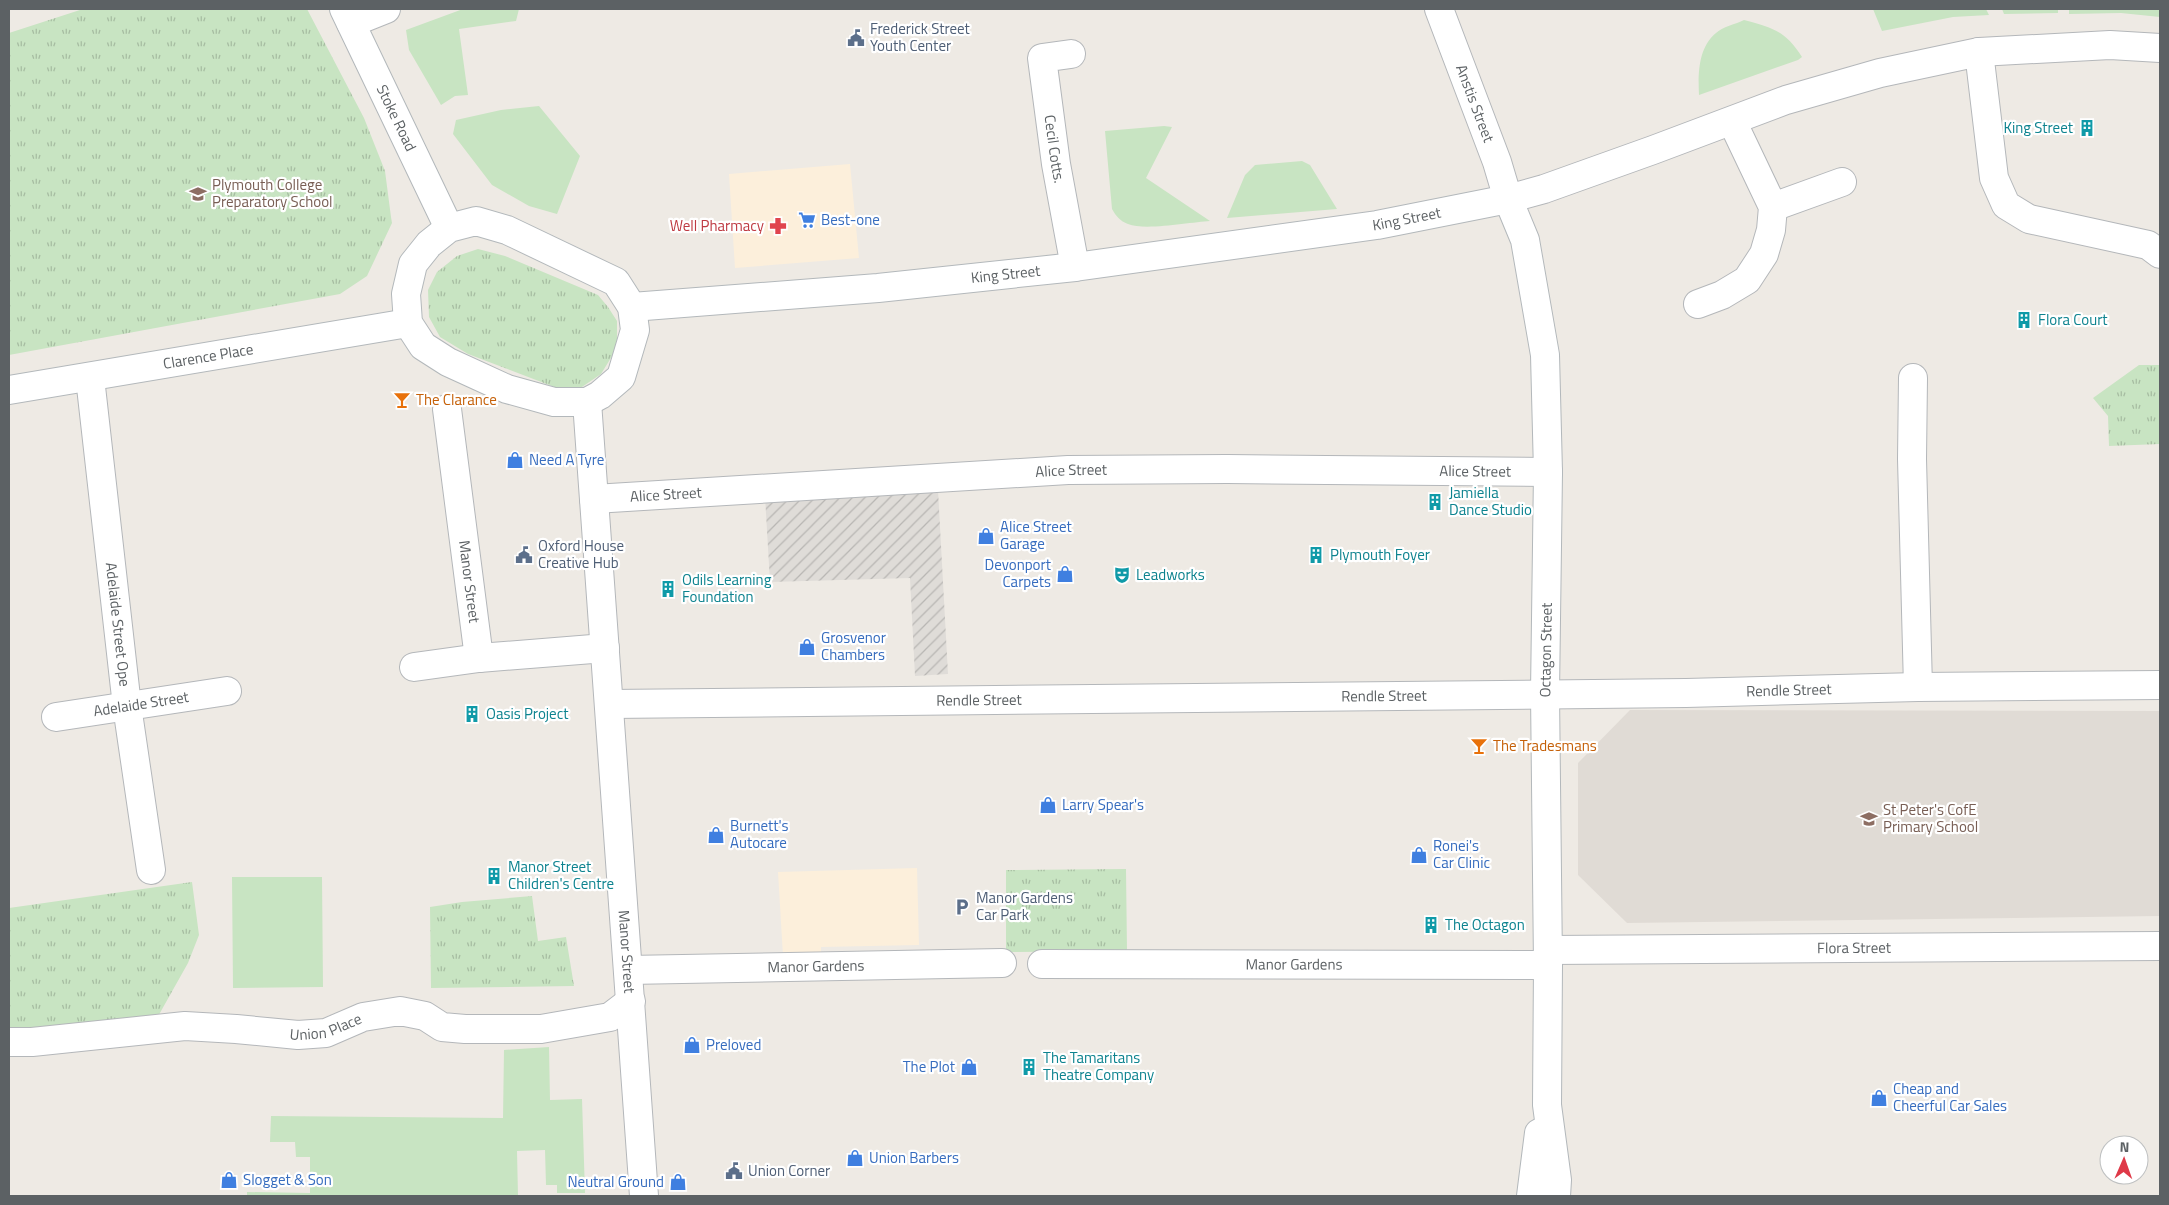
<svg xmlns="http://www.w3.org/2000/svg" width="2169" height="1205" viewBox="0 0 2169 1205" font-family="'Titillium Web',sans-serif">
	<style>
		.commercial { fill: #fcefdb }
		.industrial { fill: url(#industrial-furrows) }
		.education { fill: #e0dbd5 }
		.grass { fill: url(#grass-tufts) }
		.garden { fill: #c8e4c2 }
		.lines { fill: none; stroke-linecap: round; stroke-linejoin: round }
		.street-casing { stroke: #b4b7ba; stroke-width: 30 }
		.secondary-casing { stroke: #b3b8bb; stroke-width: 30 }
		.street { stroke: #fff; stroke-width: 28 }
		.secondary { stroke: #fff; stroke-width: 28 }
		.labels { text-anchor: middle; stroke-width: 4.5; stroke-linejoin: round; paint-order: stroke }
		.service-label { font-size: 15px; fill: #4e5e75; stroke: #fff; text-anchor: start }
		.street-label { font-size: 15px; fill: #5c6164; stroke: #fff }
		.culture-label { font-size: 15px; fill: #0d838f; stroke: #fff; text-anchor: start }
		.education-label { font-size: 15px; fill: #785e54; stroke: #fff; text-anchor: start }
		.shop-label { font-size: 15px; fill: #366cbe; stroke: #fff; text-anchor: start }
		.health-label { font-size: 15px; fill: #be3a42; stroke: #fff; text-anchor: end }
		.food-label { font-size: 15px; fill: #c56008; stroke: #fff; text-anchor: start }
	</style>
	<defs>
		<pattern id="industrial-furrows" width="10" height="10" patternUnits="userSpaceOnUse" patternTransform="scale(1.25)"><rect width="10" height="10" fill="#dfdcd8"/><path d="M-1 1l2-2M0 10L10 0M9 11l2-2" fill="none" stroke="#b8b6b3"/></pattern>
		<pattern id="grass-tufts" width="24" height="20" patternUnits="userSpaceOnUse" patternTransform="scale(1.25)"><rect width="24" height="20" fill="#c8e4c2"/><path d="M3 7l-1-3M5 7V3M7 7l1-3M15 17l-1-3M17 17v-4M19 17l1-3" fill="none" stroke="#a6bca1"/></pattern>
	</defs>
	<rect width="100%" height="100%" fill="#eeeae4"/>
	<path class="commercial" d="M850 164 859 258 735 268 729 174Z
		M917 868 919 945 821 947V956H783L778 872Z"/>
	<path class="industrial" d="M938 490 948 674 915 676 910 578 770 582 765 496Z"/>
	<path class="education" d="M1630 710 2160 711V916L1627 923 1578 875V763Z"/>
	<path class="grass" d="M83 9H307L364 118 385 171 391 217 392 223 367 276 340 294 9 355V33Z
		M478 249 505 256 598 295 608 307 617 321V348L601 374 579 389 557 388 468 354 440 337 429 317 428 290 437 272 457 256Z
		M2139 365H2160V444L2109 446 2108 416 2093 398Z
		M1126 869 1127 951 1006 952V870Z
		M192 882 199 935 188 963 156 1020 9 1034V908Z
		M532 896 538 941 566 937 574 986 431 988 430 907 462 902Z"/>
	<path class="garden" d="M463 9H519L516 21 459 29 468 95 455 96 441 105 409 50 406 30Z
		M1873 9H1986L1989 15 1953 17 1882 31Z
		M2002 9H2058V13L2004 14Z
		M2069 9H2160V17L2121 13 2069 14Z
		M1744 20C1774 28 1785 31 1802 57L1798 60 1699 95C1698 74 1698 48 1716 33 1722 27 1736 24 1744 20Z
		M539 106 580 156 557 214 529 206 492 185 453 134 456 120 501 110Z
		M1164 126 1172 127 1146 178 1210 221C1191 222 1145 231 1128 224 1120 221 1116 216 1112 209L1105 131Z
		M1302 161 1310 165 1337 209 1227 218 1245 175 1255 165Z
		M232 877H322L323 987 233 988Z
		M549 1047 550 1100 582 1099 585 1193H557V1185H546L545 1150 517 1151 518 1196H247V1192L310 1193V1157H296L295 1142H270L271 1116 503 1118 504 1050Z"/>
	<g class="lines">
		<g class="street-casing">
			<g id="street">
				<path id="s1" d="M1439 9 1497 162 1508 199 1544 189 1653 150 1786 100 1880 73 1979 52 2110 45 2160 48"/>
				<path d="M351 23 386 9"/>
				<path d="M1979 52 1994 178 2006 205 2029 219 2148 245 2160 254"/>
				<path id="s2" d="M1071 54 1042 58 1056 164 1075 267"/>
				<path d="M1773 207 1842 182"/>
				<path d="M1698 304 1722 295 1747 280 1764 254 1771 230 1773 207 1732 121"/>
				<path id="s3" d="M90 378 127 706 151 870"/>
				<path d="M1913 378 1912 459 1918 687"/>
				<path id="s4" d="M587 402 644 1196"/>
				<path id="s5" d="M447 409 479 658"/>
				<path id="s6" d="M594 499 1068 470 1227 469 1548 472"/>
				<path d="M414 667 479 658 605 648"/>
				<path id="s7" d="M609 704 1686 693 1918 687 2160 685"/>
				<path id="s8" d="M56 717 227 691"/>
				<path id="s9" d="M1548 950 2160 946"/>
				<path id="s10" d="M1042 964 1548 965"/>
				<path id="s11" d="M628 970 1002 963"/>
				<path id="s12" d="M9 1042H32L185 1026 236 1029 298 1035 326 1033 363 1017 400 1011 425 1016 442 1027 465 1029H541L610 1017 631 1001"/>
			</g>
		</g>
		<g class="secondary-casing">
			<g id="secondary">
				<path id="s13" d="M344 9 449 228"/>
				<path d="M476 221 507 230 616 282 632 307 635 330 621 377 600 395 587 402H554L507 389 448 362 423 346 408 323 406 294 413 264 429 244 449 228Z"/>
				<path id="s14" d="M632 307 878 288 1075 267 1377 225 1508 199 1525 240 1545 355 1548 472 1545 693 1548 965 1547 1105 1557 1180 1556 1196"/>
				<path id="s15" d="M9 390 408 323"/>
				<path d="M1531 1196 1539 1133"/>
			</g>
		</g>
		<use href="#street" class="street"/>
		<use href="#secondary" class="secondary"/>
	</g>
	<defs>
		<g id="civic-bare" transform="scale(1.35)"><path d="M-.6-6.5H3V-4.5H.6V-3L4-1V1h2V6H-6V1h2V-1L-.6-3ZM-1.2 2.5V6h2.4V2.5Z" fill="#5c6f8a" stroke="#fff" stroke-width="2.5" paint-order="stroke"/></g>
		<g id="building-bare" transform="scale(1.35)"><path d="M-4-6H4V6H1V3H-1V6H-4ZM-2.5-4.3h1.7v1.8h-1.7ZM.8-4.3h1.7v1.8H.8ZM-2.5-1h1.7V.8h-1.7ZM.8-1h1.7V.8H.8Z" fill="#0f9aa8" stroke="#fff" stroke-width="2.5" paint-order="stroke"/></g>
		<g id="school-bare" transform="scale(1.35)"><path d="M0-5L7-2L0 1L-7-2ZM-4 1L0 2.5L4 1V4Q0 6-4 4Z" fill="#8d6e63" stroke="#fff" stroke-width="2.5" paint-order="stroke"/></g>
		<g id="supermarket-bare" transform="scale(1.35)"><path d="M-6-5.5h2.5l.6 2H6L4.5 2H-2.5L-4.4-4H-6ZM-1.5 3.2a1.3 1.3 0 1 0 .1 0ZM3 3.2a1.3 1.3 0 1 0 .1 0Z" fill="#3f7fe0" stroke="#fff" stroke-width="2.5" paint-order="stroke"/></g>
		<g id="pharmacy-bare" transform="scale(1.35)"><path d="M-2-6h4v4h4v4h-4v4h-4v-4h-4v-4h4Z" fill="#e0444e" stroke="#fff" stroke-width="2.5" paint-order="stroke"/></g>
		<g id="bar-bare" transform="scale(1.35)"><path d="M-6-5H6L.8 .8V4.5H3.5V6h-7V4.5H-.8V.8Z" fill="#e8710a" stroke="#fff" stroke-width="2.5" paint-order="stroke"/></g>
		<g id="shop-bare" transform="scale(1.35)"><path d="M-5-2.5h2.3a2.7 3.5 0 0 1 5.4 0H5L5.5 6h-11ZM-1.5-2.5h3a1.5 2.3 0 0 0-3 0Z" fill="#3f7fe0" stroke="#fff" stroke-width="2.5" paint-order="stroke"/></g>
		<g id="theatre-bare" transform="scale(1.35)"><path d="M-5-5.5Q0-4 5-5.5V0Q5 5 0 6Q-5 5-5 0ZM-3.3-2.5H-1v1.5H-3.3ZM1-2.5H3.3v1.5H1ZM-2.8 1Q0 5.5 2.8 1Z" fill="#0f9aa8" stroke="#fff" stroke-width="2.5" paint-order="stroke"/></g>
		<g id="parking-bare" transform="scale(1.35)"><path d="M-3.5-5.5H1a3.5 3.5 0 0 1 0 7H-1V5.5H-3.5ZM-1-3.4V-.6H.8a1.4 1.4 0 0 0 0-2.8Z" fill="#5c6f8a" stroke="#fff" stroke-width="2.5" paint-order="stroke"/></g>
	</defs>
	<g fill-rule="evenodd">
		<use href="#civic-bare" x="856" y="38"/>
		<use href="#building-bare" x="2087" y="128"/>
		<use href="#school-bare" x="198" y="194"/>
		<use href="#supermarket-bare" x="807" y="220"/>
		<use href="#pharmacy-bare" x="778" y="226"/>
		<use href="#building-bare" x="2024" y="320"/>
		<use href="#bar-bare" x="402" y="400"/>
		<use href="#shop-bare" x="515" y="460"/>
		<use href="#building-bare" x="1435" y="502"/>
		<use href="#shop-bare" x="986" y="536"/>
		<use href="#civic-bare" x="524" y="555"/>
		<use href="#building-bare" x="1316" y="555"/>
		<use href="#shop-bare" x="1065" y="574"/>
		<use href="#theatre-bare" x="1122" y="575"/>
		<use href="#building-bare" x="668" y="589"/>
		<use href="#shop-bare" x="807" y="647"/>
		<use href="#building-bare" x="472" y="714"/>
		<use href="#bar-bare" x="1479" y="746"/>
		<use href="#shop-bare" x="1048" y="805"/>
		<use href="#school-bare" x="1869" y="819"/>
		<use href="#shop-bare" x="716" y="835"/>
		<use href="#shop-bare" x="1419" y="855"/>
		<use href="#building-bare" x="494" y="876"/>
		<use href="#parking-bare" x="962" y="907"/>
		<use href="#building-bare" x="1431" y="925"/>
		<use href="#shop-bare" x="692" y="1045"/>
		<use href="#shop-bare" x="969" y="1067"/>
		<use href="#building-bare" x="1029" y="1067"/>
		<use href="#shop-bare" x="1879" y="1098"/>
		<use href="#shop-bare" x="855" y="1158"/>
		<use href="#civic-bare" x="734" y="1171"/>
		<use href="#shop-bare" x="229" y="1180"/>
		<use href="#shop-bare" x="678" y="1182"/>
	</g>
	<g class="labels">
		<g class="service-label">
			<text x="870" y="34">Frederick Street<tspan x="870" dy="17">Youth Center</tspan></text>
			<text x="538" y="551">Oxford House<tspan x="538" dy="17">Creative Hub</tspan></text>
			<text x="976" y="903">Manor Gardens<tspan x="976" dy="17">Car Park</tspan></text>
			<text x="748" y="1176">Union Corner</text>
		</g>
		<g class="street-label">
			<text dy="5" stroke="none"><textPath href="#s1" startOffset="101">Anstis Street</textPath></text>
			<text dy="5" stroke="none"><textPath href="#s13" startOffset="121">Stoke Road</textPath></text>
			<text dy="5" stroke="none"><textPath href="#s2" startOffset="121">Cecil Cotts.</textPath></text>
			<text dy="5" stroke="none"><textPath href="#s14" startOffset="780">King Street</textPath></text>
			<text dy="5" stroke="none"><textPath href="#s14" startOffset="375">King Street</textPath></text>
			<text dy="5" stroke="none"><textPath href="#s15" startOffset="202">Clarence Place</textPath></text>
			<text dy="5" stroke="none"><textPath href="#s6" startOffset="478">Alice Street</textPath></text>
			<text dy="5" stroke="none"><textPath href="#s6" startOffset="882">Alice Street</textPath></text>
			<text dy="5" stroke="none"><textPath href="#s6" startOffset="72">Alice Street</textPath></text>
			<text dy="5" stroke="none"><textPath href="#s5" startOffset="174">Manor Street</textPath></text>
			<text dy="5" stroke="none"><textPath href="#s3" startOffset="248">Adelaide Street Ope</textPath></text>
			<text transform="translate(1546 650) rotate(-89)" y="5">Octagon Street</text>
			<text dy="5" stroke="none"><textPath href="#s7" startOffset="1180">Rendle Street</textPath></text>
			<text dy="5" stroke="none"><textPath href="#s7" startOffset="775">Rendle Street</textPath></text>
			<text dy="5" stroke="none"><textPath href="#s7" startOffset="370">Rendle Street</textPath></text>
			<text dy="5" stroke="none"><textPath href="#s8" startOffset="86">Adelaide Street</textPath></text>
			<text dy="5" stroke="none"><textPath href="#s9" startOffset="306">Flora Street</textPath></text>
			<text dy="5" stroke="none"><textPath href="#s4" startOffset="551">Manor Street</textPath></text>
			<text dy="5" stroke="none"><textPath href="#s10" startOffset="252">Manor Gardens</textPath></text>
			<text dy="5" stroke="none"><textPath href="#s11" startOffset="188">Manor Gardens</textPath></text>
			<text dy="5" stroke="none"><textPath href="#s12" startOffset="319">Union Place</textPath></text>
		</g>
		<g class="culture-label">
			<text x="2073" y="133" text-anchor="end">King Street</text>
			<text x="2038" y="325">Flora Court</text>
			<text x="1449" y="498">Jamiella<tspan x="1449" dy="17">Dance Studio</tspan></text>
			<text x="1330" y="560">Plymouth Foyer</text>
			<text x="1136" y="580">Leadworks</text>
			<text x="682" y="585">Odils Learning<tspan x="682" dy="17">Foundation</tspan></text>
			<text x="486" y="719">Oasis Project</text>
			<text x="508" y="872">Manor Street<tspan x="508" dy="17">Children's Centre</tspan></text>
			<text x="1445" y="930">The Octagon</text>
			<text x="1043" y="1063">The Tamaritans<tspan x="1043" dy="17">Theatre Company</tspan></text>
		</g>
		<g class="education-label">
			<text x="212" y="190">Plymouth College<tspan x="212" dy="17">Preparatory School</tspan></text>
			<text x="1883" y="815">St Peter's CofE<tspan x="1883" dy="17">Primary School</tspan></text>
		</g>
		<g class="shop-label">
			<text x="821" y="225">Best-one</text>
			<text x="529" y="465">Need A Tyre</text>
			<text x="1000" y="532">Alice Street<tspan x="1000" dy="17">Garage</tspan></text>
			<text x="1051" y="570" text-anchor="end">Devonport<tspan x="1051" dy="17">Carpets</tspan></text>
			<text x="821" y="643">Grosvenor<tspan x="821" dy="17">Chambers</tspan></text>
			<text x="1062" y="810">Larry Spear's</text>
			<text x="730" y="831">Burnett's<tspan x="730" dy="17">Autocare</tspan></text>
			<text x="1433" y="851">Ronei's<tspan x="1433" dy="17">Car Clinic</tspan></text>
			<text x="706" y="1050">Preloved</text>
			<text x="955" y="1072" text-anchor="end">The Plot</text>
			<text x="1893" y="1094">Cheap and<tspan x="1893" dy="17">Cheerful Car Sales</tspan></text>
			<text x="869" y="1163">Union Barbers</text>
			<text x="243" y="1185">Slogget &amp; Son</text>
			<text x="664" y="1187" text-anchor="end">Neutral Ground</text>
		</g>
		<g class="health-label">
			<text x="764" y="231">Well Pharmacy</text>
		</g>
		<g class="food-label">
			<text x="416" y="405">The Clarance</text>
			<text x="1493" y="751">The Tradesmans</text>
		</g>
	</g>
	<rect width="2169" height="1205" fill="none" stroke="#5c6164" stroke-width="20"/>
	<g transform="translate(2124 1160) rotate(2)"><circle r="24" fill="#ffffff" stroke="#bec0c1"/>
	<path d="M0-4L9 19L0 12L-9 19Z" fill="#df3948"/>
	<text y="-8" font-size="14" font-weight="bold" text-anchor="middle" fill="#5c6164">N</text>
	</g>
</svg>
